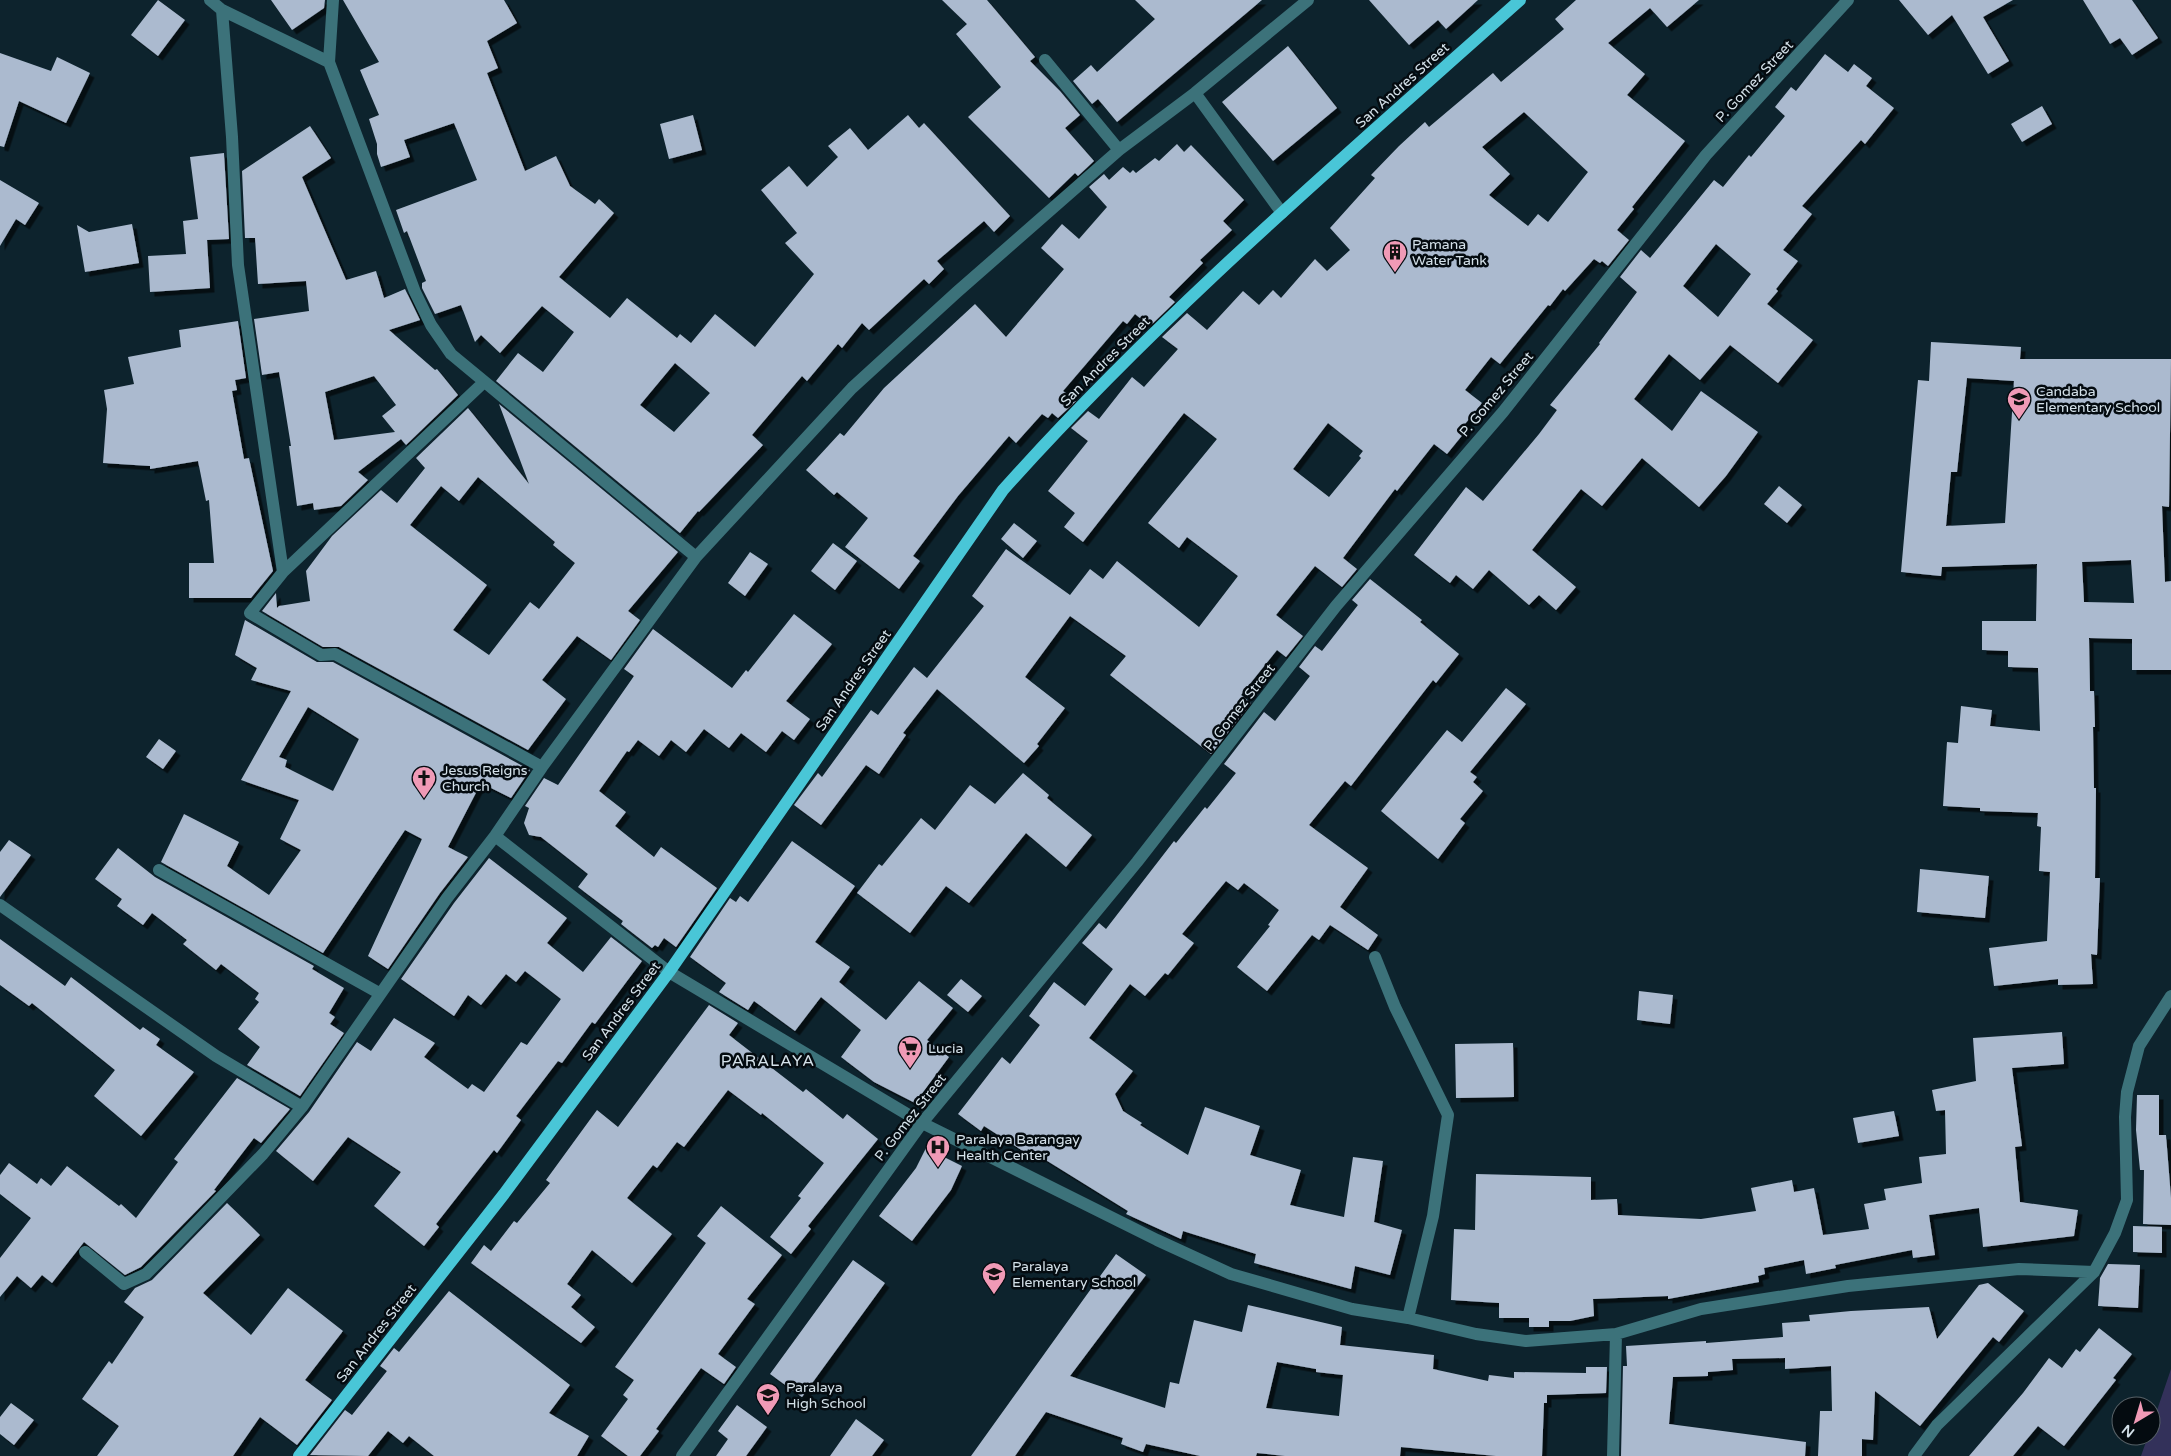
<svg xmlns="http://www.w3.org/2000/svg" width="2171" height="1456" viewBox="0 0 2171 1456" font-family="'Varela Round',sans-serif">
	<style>
		.water { fill: #33315a }
		.building { fill: #abbacf; fill-rule: evenodd; filter: url(#shadow) }
		.lines { fill: none; stroke-linecap: round; stroke-linejoin: round }
		.minor { stroke: #3c727a; stroke-width: 12 }
		.major { stroke: #49c6d7; stroke-width: 12 }
		.labels { text-anchor: middle; stroke-width: 5; stroke-linejoin: round; paint-order: stroke }
		.street-label { font-size: 14px; fill: #d4e1e9; stroke: #040b10 }
		.poi-label { font-size: 14px; fill: #d4e1e9; stroke: #040b10; text-anchor: start }
		.quarter-label { font-size: 16px; letter-spacing: 1px; fill: #d4e1e9; stroke: #040b10 }
	</style>
	<defs>
		<filter id="shadow"><feDropShadow dx="4.5" dy="4.5" stdDeviation="0" flood-color="#0009"/></filter>
	</defs>
	<rect width="100%" height="100%" fill="#0d232d"/>
	<path class="water" d="M2171 1369V1456H2141L2148 1436H2151V1428Z"/>
	<path class="building" d="M158 0 185 20 158 56 131 35Z
		M271 0H325L324 8 292 30Z
		M343 0H504L517 23 487 41 498 68 487 73 525 171 556 156 570 186 595 204 599 199 614 213 559 277 610 318 627 298 677 338 680 334 691 343 715 314 755 347 814 274 785 243 797 233 761 190 789 166 807 187 838 157 828 146 850 128 868 150 908 115 919 128 924 123 1010 216 994 232 984 221 937 261 944 269 929 284 924 279 869 330 862 323 842 348 838 344 807 381 802 376 752 435 763 445 699 512 698 511 680 533 496 381 518 353 543 372 574 332 542 306 500 353 481 335 475 342 461 305 435 314 422 288V283L426 281 407 231 404 233 396 210 477 180 454 123 404 140 410 157 381 167 377 154V144L369 119 379 115 360 70 379 62ZM675 363 710 393 674 432 640 405Z
		M942 0H987L1035 57 1030 61 1060 91 1080 115 1065 128 1094 161 1078 176 1075 173 1049 198 968 117 1001 87 956 34 967 24Z
		M1135 0H1262L1117 122 1098 99 1092 104 1073 81 1091 65 1097 72 1155 19Z
		M1369 0H1478L1446 29 1438 20 1409 45Z
		M1576 0H1699L1667 27 1650 8 1608 43 1645 74 1627 95 1685 141 1632 207 1634 209 1617 230 1629 240 1608 266 1602 261 1600 263 1594 259 1565 291 1563 289 1550 306 1548 305 1500 364 1491 357 1465 390 1482 403 1465 424 1469 427 1447 454 1434 444 1397 491 1395 489 1343 558 1357 569 1342 587 1315 566 1276 615 1303 636 1286 657 1277 650 1241 695 1251 703 1211 754 1110 675 1126 656 1070 616 1025 677 1065 708 1037 744 1039 746 1024 763 937 689 903 733 906 735 879 774 866 765 821 825 794 805 818 773 822 777 871 710 878 715 914 667 927 678 984 606 972 596 1006 549 1070 595 1090 569 1103 579 1117 561 1199 627 1238 576 1187 537 1179 548 1148 523 1217 439 1184 413 1083 542 1064 527 1075 513 1048 491 1088 441 1071 428 1088 411 1099 419 1132 377 1144 387 1178 349 1162 337 1187 313 1207 330 1243 291 1259 305 1273 290 1281 298 1315 259 1327 271 1350 250 1330 228 1375 178 1371 175 1399 146 1425 122 1429 127 1493 73 1501 82 1564 29 1555 19ZM1524 112 1588 172 1548 222 1538 214 1528 226 1489 195 1510 174 1482 147ZM1328 423 1363 451 1359 456 1361 458 1329 497 1293 469Z
		M1899 0H2013L1983 17 2009 61 1988 74 1952 15 1928 35Z
		M2083 0H2132L2158 38 2132 55 2120 38 2110 44Z
		M1288 46 1337 108 1273 161 1222 102Z
		M0 53 51 71 57 57 90 73 66 123 19 101 4 147 0 146Z
		M1825 54 1848 72 1854 64 1872 78 1866 86 1894 108 1865 144 1861 140 1802 206 1812 214 1783 250 1798 261 1776 289 1778 291 1767 304 1813 340 1778 383 1730 345 1700 380 1669 354 1634 399 1672 431 1701 391 1758 432 1726 476 1699 507 1642 458 1602 506 1581 489 1532 550 1576 587 1556 610 1539 595 1529 605 1489 570 1473 589 1456 575 1450 583 1414 555 1466 487 1483 501 1539 434 1557 410 1550 405 1600 344 1599 343 1637 292 1620 277 1641 250 1650 258 1714 180 1723 187 1749 155 1751 157 1785 116 1775 107 1791 87 1796 91ZM1716 244 1751 274 1718 317 1683 286Z
		M2042 106 2052 124 2022 142 2011 124Z
		M693 115 702 150 669 159 660 124Z
		M310 126 331 158 302 177 346 280 376 271 384 298 405 289 420 320 389 330 435 370 437 369 458 395 406 445 401 439 358 472 368 480 341 506 314 510 313 503 297 506 289 446H291L279 372 262 375 254 319 309 311 306 281 258 284 255 238H245L242 171ZM374 376 396 405 382 416 395 432 334 440 325 392Z
		M1177 144 1184 152 1191 145 1244 200 1223 221 1232 230 1200 260 1203 263 1169 297 1175 302 1150 326 1135 314 1127 324 1123 321 1063 391 1076 401 1058 418 1052 413 1048 418 1042 414 1016 443 1009 436 958 496 913 556 920 561 899 589 845 547 868 518 837 492 834 495 806 470 840 433 844 436 884 388 975 304 1006 337 1064 269 1041 248 1062 224 1079 239 1107 207 1089 187 1104 174 1109 180 1123 167 1130 173 1133 170 1136 173 1155 158 1159 161Z
		M224 153 229 239 207 240 210 288 150 292 148 256 186 254 183 221 198 219 190 157Z
		M0 180 39 203 25 225 16 219 0 246Z
		M132 224 139 263 85 272 77 225 89 232Z
		M238 321 246 378 235 380 237 390 232 391 244 459 249 458 273 571 251 598H189V563H214L209 500 206 501 198 461 150 469V466L103 463 107 409 104 390 134 384 128 357 181 347 179 330Z
		M1931 342 2021 347 2020 359H2171L2169 507 2162 506 2165 582 2171 581V670H2132V639L2089 638 2090 691H2094L2095 727H2093L2094 788H2096L2095 878H2100L2097 955 2091 954 2093 984 2058 985V979L1994 986 1989 948 2047 941 2050 872 2039 871 2041 827 2037 826 2038 813 1980 811V808L1943 806 1947 742 1958 743 1961 706 1992 710 1990 726 2040 731 2038 668 2008 667V651L1982 650V621H2036L2037 564 1942 567 1941 576 1901 572 1918 380 1929 381ZM1967 378 2014 381 2005 523 1946 526 1951 472H1957ZM2131 560 2134 603 2084 602 2082 562Z
		M499 404 678 552 628 611 640 620 611 660 577 636 542 680 566 699 528 750 339 647H323L262 611 276 593 277 608 279 606 310 601 306 571 332 536 381 490 397 503 425 468 416 458 468 408 529 484ZM478 477 555 542 553 545 575 563 539 609 530 602 489 655 453 630 487 585 410 525 441 486 459 501Z
		M1779 486 1802 505 1787 523 1764 504Z
		M1014 523 1037 541 1023 558 1001 539Z
		M833 543 857 561 835 590 811 571Z
		M750 552 768 564 745 596 728 583Z
		M1370 579 1422 620 1420 622 1459 654 1436 683 1433 680 1351 786 1345 781 1309 825 1368 868 1340 907 1378 935 1368 950 1330 925 1319 940 1312 935 1267 991 1237 967 1270 926 1268 925 1279 910 1244 883 1238 890 1226 881 1182 934 1194 943 1168 975 1165 973 1145 996 1130 984 1089 1038 1133 1071 1115 1094 1123 1111 1142 1123 1140 1125 1188 1155 1205 1107 1260 1126 1250 1155 1301 1170 1290 1205 1344 1217 1353 1157 1383 1161 1374 1222 1402 1230 1390 1275 1355 1266 1351 1289 1254 1263 1256 1254 1183 1231 1181 1239 1126 1214 1128 1211 1028 1149 1026 1153 984 1126 981 1131 958 1114 1002 1057 1010 1064 1040 1025 1029 1016 1054 982 1085 1006 1113 969 1082 943 1099 923 1106 929 1174 841 1176 843 1205 807 1207 809 1236 773 1224 764 1264 712 1275 721 1310 676 1299 667 1315 646 1322 651 1358 605 1352 600Z
		M794 614 832 644 786 701 810 719 794 740 782 731 766 752 741 733 729 748 704 729 686 752 671 740 659 756 638 740 629 752 627 751 599 791 626 812 615 826 654 857 661 847 717 888 676 947 664 938 658 947 655 945 652 948 621 924 623 921 578 887 588 874 541 837 529 835 524 823 529 808 525 806 544 778 558 785 634 676 624 669 653 629 732 688 746 670 748 672Z
		M245 620 317 662H333L530 770 511 798 481 783 448 847 468 857 440 893 388 969 368 956 422 839 405 830 323 953 161 862 184 814 239 842 227 866 269 895 301 850 280 839 299 800 241 780 291 691 251 680 257 668 235 655ZM308 707 359 739 333 791 285 767 287 760 279 757Z
		M1506 688 1526 704 1470 772 1477 777 1473 782 1483 791 1460 819 1465 823 1438 859 1381 811 1447 730 1462 742Z
		M159 739 176 751 163 769 146 757Z
		M1023 773 1049 795 1047 798 1092 835 1066 867 1026 833 969 903 946 886 910 933 857 893 879 864 882 866 921 818 935 830 970 785 995 804Z
		M9 840 31 855 0 897V852Z
		M792 841 855 886 815 942 850 967 839 982 886 1020 919 981 953 1008 927 1040 949 1057 915 1103 874 1082 841 1057 861 1030 821 997 795 1031 754 1001 748 1010 719 992 726 983 690 957 730 898 736 902 740 896 748 902Z
		M118 848 155 877 314 966 312 969 344 988 329 1013 335 1017 330 1024 344 1033 300 1096 247 1065 260 1047 238 1029 259 1002 255 999 259 993 221 964 216 970 183 944 187 940 152 913 143 925 117 906 122 899 95 879Z
		M489 858 567 918 547 943 583 972 611 937 642 961 595 1024 592 1022 562 1063 558 1061 516 1116 521 1120 497 1153 494 1150 436 1224 439 1227 424 1246 374 1206 401 1172 348 1137 313 1181 276 1151 309 1112 357 1042 371 1051 394 1018 435 1043 424 1057 468 1089 472 1084 484 1092 521 1042 527 1045 561 999 525 971 516 982 506 974 481 1005 468 995 454 1016 401 979 454 903Z
		M1920 869 1989 876 1985 918 1917 912Z
		M0 939 65 986 71 977 140 1030 143 1027 160 1039 156 1045 194 1072 141 1136 94 1096 115 1070 32 1003 29 1006 0 985Z
		M961 979 982 996 968 1012 947 995Z
		M1639 991 1673 995 1670 1024 1637 1020Z
		M709 1005 738 1023 729 1035 803 1092 806 1089 843 1119 847 1114 878 1139 808 1226 811 1229 791 1254 770 1237 801 1198 798 1196 824 1163 762 1113 761 1115 728 1090 684 1147 677 1142 657 1168 653 1165 627 1198 672 1234 632 1283 592 1250 567 1284 581 1295 571 1307 595 1327 581 1343 471 1263 484 1245 491 1251 514 1221 517 1223 550 1183 546 1180 597 1110 618 1127Z
		M2062 1032 2064 1064 2012 1068 2022 1146 2015 1147 2020 1202 2078 1210 2074 1236 1983 1247 1979 1208 1929 1215 1935 1255 1913 1258 1912 1250 1835 1265 1836 1268 1806 1274 1804 1260 1764 1268 1765 1274 1758 1276 1759 1282 1668 1299V1296L1593 1299 1594 1316 1570 1321H1549V1327H1529V1318H1499V1303L1451 1300 1454 1229 1475 1230 1476 1174 1591 1177V1200L1617 1199 1618 1215 1701 1219 1756 1211 1751 1188 1792 1180 1794 1192 1814 1188 1823 1235 1869 1229 1864 1204 1886 1200 1884 1189 1922 1183 1919 1157 1946 1154 1945 1110 1936 1111 1932 1090 1976 1081 1973 1038Z
		M1513 1043 1514 1097 1456 1098 1455 1044Z
		M237 1078 290 1109 261 1143 254 1138 214 1190 216 1191 141 1267 125 1275 84 1242 52 1283 42 1275 31 1288 17 1276 0 1297V1258L31 1218 0 1194V1175L9 1163 37 1184 41 1178 51 1186 67 1166 119 1206 121 1204 136 1218 178 1162 174 1159Z
		M2137 1095H2159V1135H2166L2171 1198V1225L2143 1224 2144 1170H2140L2136 1130Z
		M1894 1111 1899 1136 1858 1143 1853 1118Z
		M926 1148 962 1166 951 1190 912 1241 879 1216 916 1168Z
		M227 1203 260 1235 203 1293 251 1335 288 1288 343 1331 305 1380 332 1400 297 1445 260 1417 233 1456H97L119 1426 82 1399 109 1361 112 1364 144 1317 124 1302 135 1288 152 1280Z
		M721 1206 782 1255 747 1299 755 1304 718 1354 736 1367 724 1384 701 1368 656 1429 659 1431 640 1456H628L601 1436 628 1399 623 1395 634 1380 615 1367 706 1243 697 1236Z
		M2133 1226 2162 1227V1253L2133 1252Z
		M1116 1254 1146 1275 1070 1376 1165 1408 1170 1382 1179 1384 1194 1320 1242 1332 1248 1305 1342 1327 1340 1345 1434 1355 1433 1369 1488 1381 1489 1375 1514 1378V1372L1586 1373V1367H1607L1606 1393 1547 1395V1403H1544L1542 1456H1496L1401 1447 1400 1456H1285L1257 1453 1256 1456H1200L1146 1444 1143 1452 1121 1444 1123 1438 1046 1412 1015 1456H971ZM1277 1362 1316 1369V1372L1343 1375 1339 1416 1266 1408Z
		M853 1260 885 1283 802 1397 770 1374Z
		M2108 1264 2140 1265 2138 1308 2098 1306 2100 1278Z
		M1988 1283 2024 1311 1999 1342 1993 1337 1920 1426 1875 1391 1873 1440 1862 1439V1456H1818L1820 1411H1832L1831 1366 1785 1369V1358L1732 1359 1733 1370 1708 1372V1376L1673 1377 1669 1424 1806 1442 1805 1456H1621L1623 1366H1627L1626 1346 1706 1341V1343L1719 1342 1783 1337 1782 1323 1810 1321 1809 1315 1851 1311 1929 1307 1937 1339 1979 1285Z
		M449 1291 570 1385 549 1413 589 1436 577 1456H434L409 1436 403 1443 388 1431 368 1456 310 1455 345 1410 352 1415 387 1371 380 1366 394 1348 399 1352Z
		M2099 1328 2132 1354 2113 1378 2116 1380 2064 1446 2038 1426 2013 1456H1969L2023 1393 2049 1358 2062 1368 2076 1349 2080 1352Z
		M11 1403 34 1420 14 1445 0 1434V1417Z
		M737 1405 767 1427 746 1456H716L728 1439 718 1431Z
		M856 1419 884 1440 872 1456H830Z"/>
	<g class="lines">
		<path class="minor" d="M210 0 222 10 329 62
			M333 0 329 62 415 292 431 325 451 354 696 557
			M222 10 232 137 238 265 283 572
			M1045 60 1119 150
			M1195 93 1282 213
			M483 383 283 572 250 613 321 655 335 654 542 767
			M495 836 669 972 922 1123 1157 1240 1231 1274 1352 1309 1408 1318 1476 1334 1526 1341 1616 1334 1701 1309 1848 1286 2019 1269 2094 1272
			M159 870 379 993
			M0 905 216 1056 302 1107
			M1375 957 1395 1007 1448 1115 1433 1216 1408 1318
			M85 1252 124 1284 146 1274 171 1249 263 1154 302 1107 447 898 495 836 542 767 696 557 852 388 957 292 1119 150 1195 93 1308 0
			M682 1456 922 1123 1137 862 1336 606 1503 412 1706 155 1848 0
			M1613 1456 1616 1334
			M1914 1456 1937 1425 2094 1272 2115 1233 2127 1200 2125 1117 2127 1092 2139 1046 2171 996"/>
		<path class="major" d="M299 1456 504 1194 669 972 1003 490C1162 312 1343 158 1520 0"/>
	</g>
	<defs>
		<g id="building-pin" transform="scale(1.25)"><path d="M0 17L-7.5 6A9.5 9.5 0 1 1 7.5 6Z" fill="#f09ab6" stroke="#040b10"/><path d="M-4-6H4V6H1V3H-1V6H-4ZM-2.5-4.3h1.7v1.8h-1.7ZM.8-4.3h1.7v1.8H.8ZM-2.5-1h1.7V.8h-1.7ZM.8-1h1.7V.8H.8Z" fill="#111"/></g>
		<g id="school-pin" transform="scale(1.25)"><path d="M0 17L-7.5 6A9.5 9.5 0 1 1 7.5 6Z" fill="#f09ab6" stroke="#040b10"/><path d="M0-5L7-2L0 1L-7-2ZM-4 1L0 2.5L4 1V4Q0 6-4 4Z" fill="#111"/></g>
		<g id="church-pin" transform="scale(1.25)"><path d="M0 17L-7.5 6A9.5 9.5 0 1 1 7.5 6Z" fill="#f09ab6" stroke="#040b10"/><path d="M-1.2-6h2.4v3.5h3.3v2.4h-3.3V6h-2.4V-.1h-3.3v-2.4h3.3Z" fill="#111"/></g>
		<g id="supermarket-pin" transform="scale(1.25)"><path d="M0 17L-7.5 6A9.5 9.5 0 1 1 7.5 6Z" fill="#f09ab6" stroke="#040b10"/><path d="M-6-5.5h2.5l.6 2H6L4.5 2H-2.5L-4.4-4H-6ZM-1.5 3.2a1.3 1.3 0 1 0 .1 0ZM3 3.2a1.3 1.3 0 1 0 .1 0Z" fill="#111"/></g>
		<g id="hospital-pin" transform="scale(1.25)"><path d="M0 17L-7.5 6A9.5 9.5 0 1 1 7.5 6Z" fill="#f09ab6" stroke="#040b10"/><path d="M-5-5h3v3.5h4V-5h3V5h-3V1.5h-4V5h-3Z" fill="#111"/></g>
	</defs>
	<g fill-rule="evenodd">
		<use href="#building-pin" x="1395" y="252"/>
		<use href="#school-pin" x="2019" y="399"/>
		<use href="#church-pin" x="424" y="778"/>
		<use href="#supermarket-pin" x="910" y="1048"/>
		<use href="#hospital-pin" x="938" y="1147"/>
		<use href="#school-pin" x="994" y="1274"/>
		<use href="#school-pin" x="768" y="1395"/>
	</g>
	<g class="labels">
		<g class="street-label">
			<text transform="translate(1754 81) rotate(-47)" y="5">P. Gomez Street</text>
			<text transform="translate(1402 85) rotate(-42)" y="5">San Andres Street</text>
			<text transform="translate(1105 361) rotate(-45)" y="5">San Andres Street</text>
			<text transform="translate(1496 394) rotate(-50)" y="5">P. Gomez Street</text>
			<text transform="translate(853 680) rotate(-55)" y="5">San Andres Street</text>
			<text transform="translate(1239 707) rotate(-52)" y="5">P. Gomez Street</text>
			<text transform="translate(621 1011) rotate(-53)" y="5">San Andres Street</text>
			<text transform="translate(910 1117) rotate(-52)" y="5">P. Gomez Street</text>
			<text transform="translate(376 1333) rotate(-52)" y="5">San Andres Street</text>
		</g>
		<g class="poi-label">
			<text x="1412" y="249">Pamana<tspan x="1412" dy="16">Water Tank</tspan></text>
			<text x="2036" y="396">Candaba<tspan x="2036" dy="16">Elementary School</tspan></text>
			<text x="442" y="775">Jesus Reigns<tspan x="442" dy="16">Church</tspan></text>
			<text x="928" y="1053">Lucia</text>
			<text x="956" y="1144">Paralaya Barangay<tspan x="956" dy="16">Health Center</tspan></text>
			<text x="1012" y="1271">Paralaya<tspan x="1012" dy="16">Elementary School</tspan></text>
			<text x="786" y="1392">Paralaya<tspan x="786" dy="16">High School</tspan></text>
		</g>
		<g class="quarter-label">
			<text x="768" y="1066">PARALAYA</text>
		</g>
	</g>
	<g transform="translate(2136 1421) rotate(218)"><circle r="24" fill="#040b10" stroke="#576167"/>
	<path d="M0-4L9 19L0 12L-9 19Z" fill="#f09ab6"/>
	<text y="-8" font-size="14" font-weight="bold" text-anchor="middle" fill="#d4e1e9">N</text>
	</g>
</svg>
